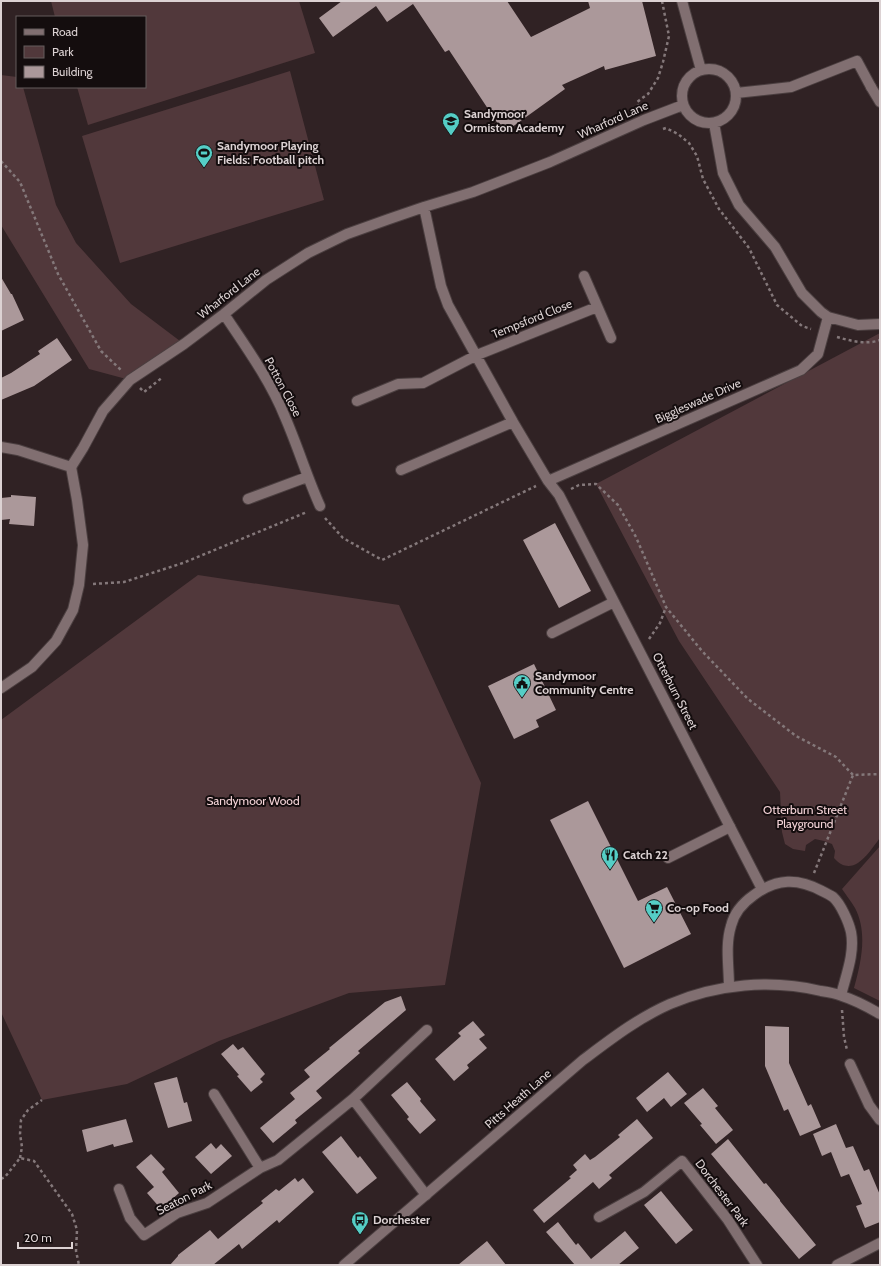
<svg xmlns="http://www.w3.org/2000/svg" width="881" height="1266" viewBox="0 0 881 1266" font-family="Cabin,sans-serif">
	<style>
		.green { fill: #51383b }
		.building { fill: #ab989a }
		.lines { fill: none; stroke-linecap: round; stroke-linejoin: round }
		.lane-casing { stroke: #4b3f40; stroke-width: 12 }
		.street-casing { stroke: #4b3f40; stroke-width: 12 }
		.secondary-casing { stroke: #4b3f40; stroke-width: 12 }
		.path { stroke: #84787a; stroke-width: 2.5; stroke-dasharray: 3 3; stroke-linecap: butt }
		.lane { stroke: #816f71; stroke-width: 10 }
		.street { stroke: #816f71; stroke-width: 10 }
		.secondary { stroke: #816f71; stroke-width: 10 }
		.labels { text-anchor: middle; stroke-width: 4; stroke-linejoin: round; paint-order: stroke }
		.poi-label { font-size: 12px; font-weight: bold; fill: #dcd2d3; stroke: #140d0e; text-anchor: start }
		.street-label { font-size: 12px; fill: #dcd2d3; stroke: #140d0e }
		.park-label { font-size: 12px; fill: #f6d5d9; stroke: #140d0e }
	</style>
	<rect width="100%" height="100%" fill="#302224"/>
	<path class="green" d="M51 1H299L315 53 88 125 77 87H145V17H55Z
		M290 71 324 200 120 263 82 136Z
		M1 75 17 77V87H23L56 205 76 243 131 304 184 344 130 380 89 369 1 225Z
		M880 333V838C871 849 858 873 841 864 839 863 836 860 834 858L835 851 832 844 824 841 815 839 806 845 805 851 793 849 785 844 782 832 780 792 679 641 596 484Z
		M198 575 399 605 481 783 445 985 349 993 219 1041 127 1084 42 1100 1 1012V720Z
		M880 846V1001L854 988C861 962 868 933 855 908 851 901 846 895 842 889Z"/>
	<path class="building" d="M342 1H507L531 37 590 8 588 1H642L656 56 605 70 604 66 562 85 565 89 504 133 449 50 445 52 413 4 387 22 376 6 333 37 319 18Z
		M1 277 11 294H12L24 320 1 331Z
		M57 338 72 360 34 386 1 400V378L11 373 40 354 38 351Z
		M11 495 36 497 34 526 9 524 10 519 1 520V498L11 497Z
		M555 523 591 591 559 608 523 540Z
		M534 664 556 710 536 720 539 727 514 739 488 686Z
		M588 801 638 901 667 887 691 934 624 968 550 820Z
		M401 996 406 1010 358 1051 360 1053 316 1091 322 1098 295 1120 297 1123 273 1143 260 1128 295 1099 290 1093 310 1077 304 1070 330 1049 329 1048 385 1002Z
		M473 1021 485 1035 479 1039 487 1048 467 1065 469 1068 454 1081 435 1059 461 1036 458 1033Z
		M765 1026 789 1027V1063L808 1106 811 1104 821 1127 800 1136 788 1109 784 1111 765 1066Z
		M233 1044 238 1050 243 1047 265 1074 260 1079 263 1082 251 1092 237 1076 239 1075 221 1054Z
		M668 1072 687 1094 671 1107 664 1098 647 1112 636 1098Z
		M177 1077 184 1103 187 1102 192 1121 168 1128 154 1083Z
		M407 1082 421 1099 420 1101 436 1120 420 1134 407 1119 409 1117 391 1095Z
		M703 1088 718 1106 715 1108 733 1130 716 1144 700 1125 702 1124 684 1103Z
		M126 1119 133 1142 114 1147 113 1144 87 1152 82 1130Z
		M637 1119 653 1138 609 1175 612 1178 599 1189 593 1182 544 1223 533 1210 571 1178 569 1177 577 1170 573 1165 585 1154 590 1160 595 1157 620 1137 618 1135Z
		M836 1124 846 1148 853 1146 864 1171 869 1169 880 1195V1222L865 1228 856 1206 862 1204 849 1174 841 1177 831 1152 822 1156 813 1134Z
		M341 1136 358 1158 360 1156 377 1178 357 1194 322 1152Z
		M728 1139 764 1184 766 1183 780 1200V1201L816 1245 799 1259 711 1154Z
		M211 1143 216 1149 221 1144 232 1156 211 1174 195 1157Z
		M151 1154 165 1169 162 1172 179 1193 161 1209 147 1193 154 1187 136 1167Z
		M295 1178 298 1182 303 1178 314 1192 279 1223 277 1220 242 1249 239 1244 213 1265H170L178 1256V1255L210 1230 218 1239 263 1203 261 1201 276 1189 279 1191Z
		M661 1191 693 1230 676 1244 644 1205Z
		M558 1222 576 1245 578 1243 591 1259 625 1231 639 1248 618 1265H575L546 1232Z
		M487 1241 506 1265H458Z"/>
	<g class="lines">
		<g class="lane-casing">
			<path id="lane" d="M871 87 880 102
				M668 858 730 827"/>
		</g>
		<g class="street-casing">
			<path id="street" d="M682 1 701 70
				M682 96a27 27 0 1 1 54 0a27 27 0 1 1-54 0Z
				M736 93 791 87 857 61 871 87
				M714 123 723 173 739 205 775 247 802 293 821 312 828 317 858 325 880 324
				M424 207 441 286 448 305 513 422 548 481 559 495 762 889
				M584 276 611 338
				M224 314C246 347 270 380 285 417 298 447 307 477 320 506
				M357 401 398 384 423 383 477 355 597 307
				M71 467 83 448 103 411 130 380 184 344 224 314 266 280 308 253 347 234 389 219 424 207 473 192 550 162 644 120 683 105
				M401 470 513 422
				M548 481 801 370 818 354 828 317
				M248 499 307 477
				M552 633 614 602
				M729 987C729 967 725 945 731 926 734 913 744 902 754 895 777 878 798 878 822 891 826 893 830 895 833 897 841 904 849 923 851 932 855 953 846 975 841 995
				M850 1064 869 1105 880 1120
				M214 1094 260 1168
				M353 1099 426 1195
				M119 1189 130 1218 144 1235 177 1213 207 1203 260 1168 278 1160 353 1099 427 1030
				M599 1217 644 1192 682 1161 728 1220 757 1265
				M837 1265 880 1243"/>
		</g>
		<g class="secondary-casing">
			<path id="secondary" d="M1 447 18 450 71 467 77 500 83 545 79 585 73 610 56 641 32 667 1 688
				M344 1265 583 1060C611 1039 638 1018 670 1004 717 984 771 979 821 991 828 992 835 993 842 996 855 1000 868 1007 880 1014"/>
		</g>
		<path class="path" d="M639 107 637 102 648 94 658 78 663 62 669 36 662 1
			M663 129 666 128 678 134 689 143 697 156 703 179 719 209 749 248 777 305 802 326 811 329
			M1 161 20 182 58 274 101 351 121 370
			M837 337C851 341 867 345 880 340
			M140 388 144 392 163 377
			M571 489 579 485 596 484 618 505 636 537 666 607 702 651 748 699 796 736 836 757 853 775
			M325 518 343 538 382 560 536 486
			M93 584 124 582 183 563 307 512
			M649 639 660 623 666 607
			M814 873 853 775 880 774
			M842 1010 844 1037 847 1050
			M20 1158 22 1147 20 1134 21 1120 28 1110 42 1100
			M1 1179 5 1177 20 1158 34 1161 72 1214 77 1230 76 1251 79 1265"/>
		<use href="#lane" class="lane"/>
		<use href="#street" class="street"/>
		<use href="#secondary" class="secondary"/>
	</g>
	<defs>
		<g id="school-pin" transform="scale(0.9)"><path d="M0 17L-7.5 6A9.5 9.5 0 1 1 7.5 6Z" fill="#55cec6" stroke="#140d0e"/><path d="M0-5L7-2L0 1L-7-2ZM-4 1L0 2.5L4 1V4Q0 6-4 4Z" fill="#111"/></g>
		<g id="stadium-pin" transform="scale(0.9)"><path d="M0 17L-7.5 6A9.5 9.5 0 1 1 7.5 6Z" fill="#55cec6" stroke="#140d0e"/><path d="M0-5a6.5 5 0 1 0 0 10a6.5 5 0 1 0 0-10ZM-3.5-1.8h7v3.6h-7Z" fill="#111"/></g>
		<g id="civic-pin" transform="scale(0.9)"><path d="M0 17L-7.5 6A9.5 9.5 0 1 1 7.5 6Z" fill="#55cec6" stroke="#140d0e"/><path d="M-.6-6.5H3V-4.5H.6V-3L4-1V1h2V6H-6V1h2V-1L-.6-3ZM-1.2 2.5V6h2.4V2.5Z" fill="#111"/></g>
		<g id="restaurant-pin" transform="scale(0.9)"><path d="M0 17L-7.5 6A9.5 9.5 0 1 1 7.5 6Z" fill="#55cec6" stroke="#140d0e"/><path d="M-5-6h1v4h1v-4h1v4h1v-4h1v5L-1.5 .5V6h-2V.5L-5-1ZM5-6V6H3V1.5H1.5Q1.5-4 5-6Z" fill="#111"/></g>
		<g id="supermarket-pin" transform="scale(0.9)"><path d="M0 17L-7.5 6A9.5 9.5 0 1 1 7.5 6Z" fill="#55cec6" stroke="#140d0e"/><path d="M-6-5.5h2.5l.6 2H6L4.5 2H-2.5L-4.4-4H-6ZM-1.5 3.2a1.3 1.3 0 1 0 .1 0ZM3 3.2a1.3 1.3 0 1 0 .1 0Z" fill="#111"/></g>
		<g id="bus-pin" transform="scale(0.9)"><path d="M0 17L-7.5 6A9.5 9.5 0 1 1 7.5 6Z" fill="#55cec6" stroke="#140d0e"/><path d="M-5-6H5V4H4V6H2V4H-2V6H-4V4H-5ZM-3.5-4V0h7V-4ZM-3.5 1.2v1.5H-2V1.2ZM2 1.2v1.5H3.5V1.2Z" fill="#111"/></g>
	</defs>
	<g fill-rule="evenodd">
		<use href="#school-pin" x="451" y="121"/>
		<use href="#stadium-pin" x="204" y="153"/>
		<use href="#civic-pin" x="522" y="683"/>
		<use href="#restaurant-pin" x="610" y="855"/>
		<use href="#supermarket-pin" x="654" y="908"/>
		<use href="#bus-pin" x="360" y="1220"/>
	</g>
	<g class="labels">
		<g class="poi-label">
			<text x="464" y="118">Sandymoor<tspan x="464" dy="14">Ormiston Academy</tspan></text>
			<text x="217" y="150">Sandymoor Playing<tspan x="217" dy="14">Fields: Football pitch</tspan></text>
			<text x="535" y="680">Sandymoor<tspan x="535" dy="14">Community Centre</tspan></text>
			<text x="623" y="859">Catch 22</text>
			<text x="667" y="912">Co-op Food</text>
			<text x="373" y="1224">Dorchester</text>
		</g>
		<g class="street-label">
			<text transform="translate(613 120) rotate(-24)" y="4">Wharford Lane</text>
			<text transform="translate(229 293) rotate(-38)" y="4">Wharford Lane</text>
			<text transform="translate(532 319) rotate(-22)" y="4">Tempsford Close</text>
			<text transform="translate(283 387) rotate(62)" y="4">Potton Close</text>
			<text transform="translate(698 401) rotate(-24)" y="4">Biggleswade Drive</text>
			<text transform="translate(675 691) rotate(63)" y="4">Otterburn Street</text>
			<text transform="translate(518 1099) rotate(-41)" y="4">Pitts Heath Lane</text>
			<text transform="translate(722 1193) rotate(53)" y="4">Dorchester Park</text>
			<text transform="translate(184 1198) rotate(-27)" y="4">Seaton Park</text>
		</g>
		<g class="park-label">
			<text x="253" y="805">Sandymoor Wood</text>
			<text x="805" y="814">Otterburn Street<tspan x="805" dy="14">Playground</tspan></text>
		</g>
	</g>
	<rect width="881" height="1266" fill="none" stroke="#dcd2d3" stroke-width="4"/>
	<rect x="16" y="16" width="130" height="72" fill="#140d0e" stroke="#645c5d"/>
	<rect x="24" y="29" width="20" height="6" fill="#816f71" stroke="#645c5d"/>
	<text x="52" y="36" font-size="12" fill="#dcd2d3">Road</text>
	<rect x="24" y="46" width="20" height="12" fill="#51383b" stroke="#645c5d"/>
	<text x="52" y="56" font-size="12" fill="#dcd2d3">Park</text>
	<rect x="24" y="66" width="20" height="12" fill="#ab989a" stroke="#645c5d"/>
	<text x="52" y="76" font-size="12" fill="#dcd2d3">Building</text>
	<path d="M18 1242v6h54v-6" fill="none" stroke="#dcd2d3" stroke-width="2"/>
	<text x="24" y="1242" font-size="12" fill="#dcd2d3" stroke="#140d0e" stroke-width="3" paint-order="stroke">20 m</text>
</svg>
